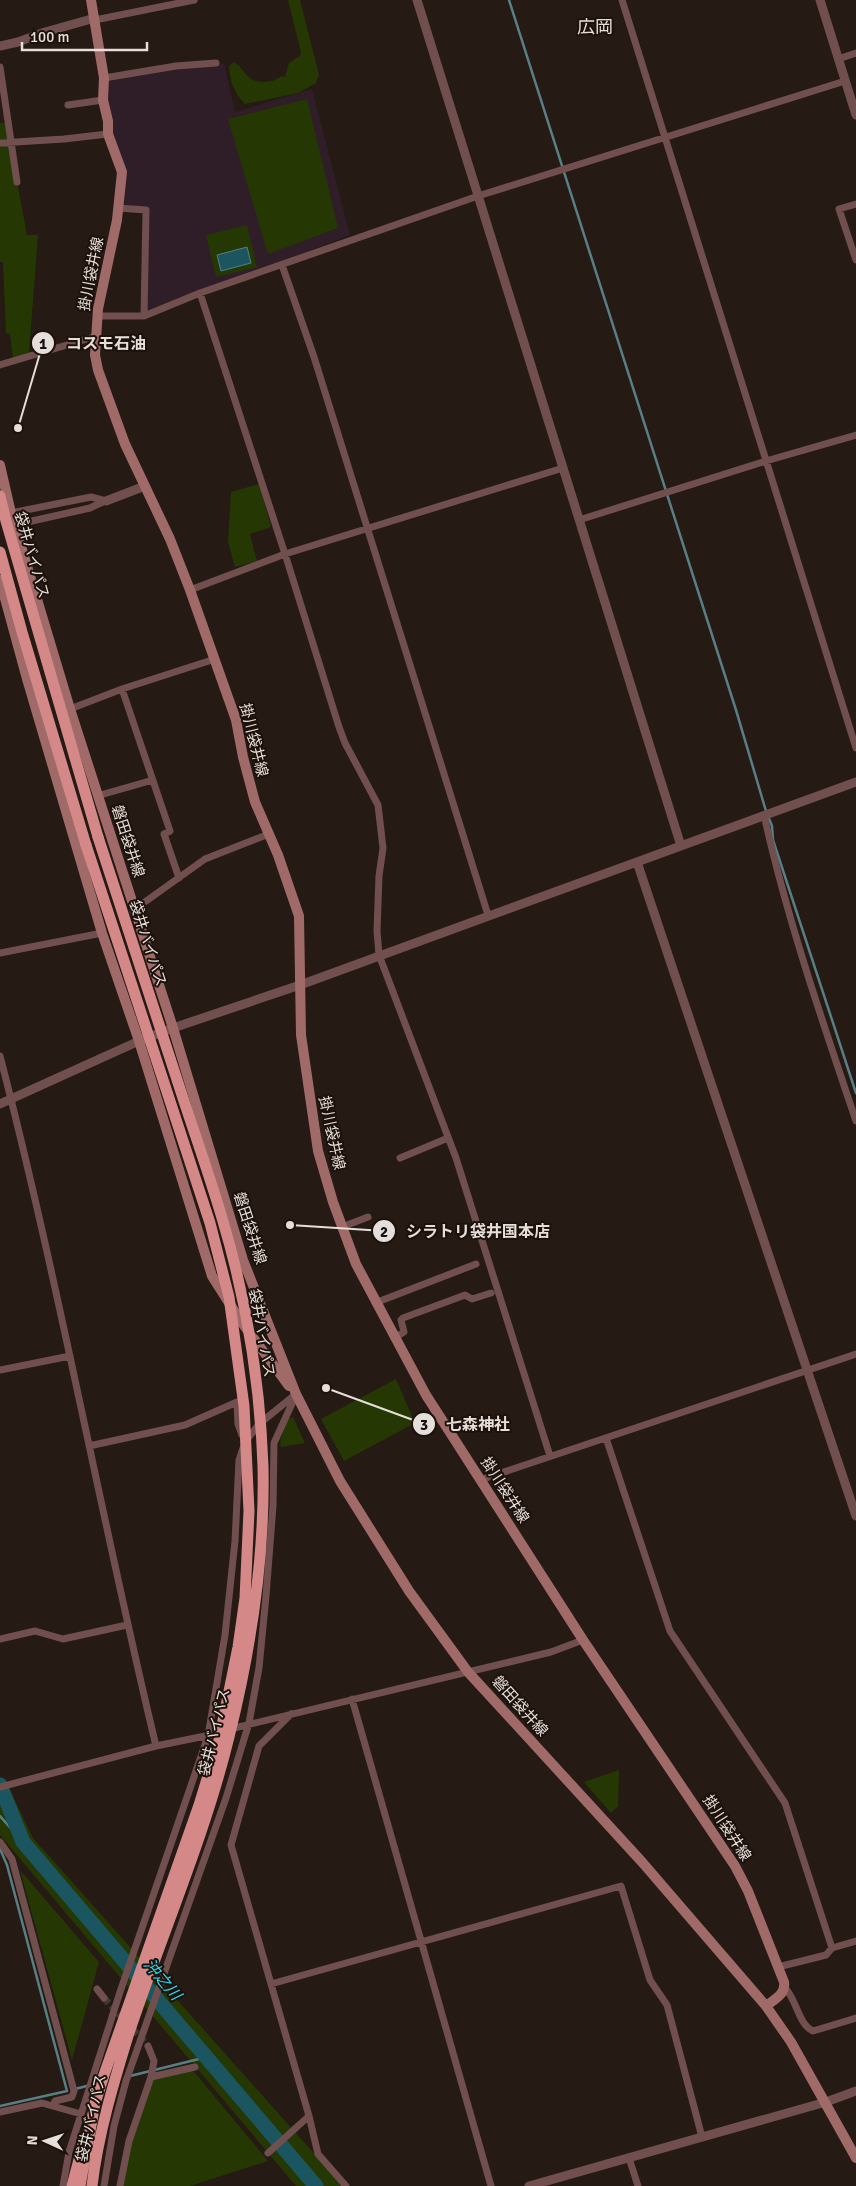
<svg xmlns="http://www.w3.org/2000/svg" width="856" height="2186" viewBox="0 0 856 2186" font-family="Signika,'Noto Sans JP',sans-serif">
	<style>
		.education { fill: #2f1e27 }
		.green { fill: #253803 }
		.water { fill: #1b5660; stroke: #587f85 }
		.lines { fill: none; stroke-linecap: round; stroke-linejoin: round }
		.stream { stroke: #587f85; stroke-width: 2.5 }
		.river { stroke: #1b5660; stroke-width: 15 }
		.minor-tunnel { stroke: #423732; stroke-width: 7; stroke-dasharray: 7 3.5; stroke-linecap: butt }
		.minor { stroke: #704f4e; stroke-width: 7 }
		.tertiary { stroke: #704f4e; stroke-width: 9 }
		.secondary { stroke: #a06a69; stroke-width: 10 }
		.trunk { stroke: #d58888; stroke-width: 11 }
		.trunk-bridge { stroke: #d58888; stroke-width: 11 }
		.labels { text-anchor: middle; stroke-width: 4; stroke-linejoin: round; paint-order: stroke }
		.street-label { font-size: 15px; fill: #e6deda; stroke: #1c110b }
		.water-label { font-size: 16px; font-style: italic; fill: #2dd5ef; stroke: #1c110b }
		.quarter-label { font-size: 18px; fill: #e6deda; stroke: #1c110b }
		.leader { fill: none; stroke: #e6deda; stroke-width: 2 }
		.callout-dot { fill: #e6deda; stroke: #1c110b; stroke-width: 2 }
		.mark-label { font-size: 15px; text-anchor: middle; font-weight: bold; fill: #111 }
		.callout-label { font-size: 16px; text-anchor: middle; font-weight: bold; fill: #e6deda; stroke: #1c110b; stroke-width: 4; stroke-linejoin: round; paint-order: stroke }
	</style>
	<rect width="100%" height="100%" fill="#251a14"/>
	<path class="education" d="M224 63 235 112 312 89 350 235 146 314V211L125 205 122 172 108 134 104 78Z"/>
	<path class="green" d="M288 0H300L319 75 316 83 298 93 245 104C235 95 229 79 229 66L234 62C241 66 242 71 248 76 256 85 273 83 282 76L285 77 289 63 300 56 301 52Z
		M307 99 338 228 268 254 228 119Z
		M0 123H6L27 235H38L29 353 13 359 10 334 6 333 3 262H0Z
		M247 225 257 267 216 277 206 235Z
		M259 484 271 527 250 534 257 561 235 567 228 542 231 492Z
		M396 1379 415 1423 344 1461 321 1419Z
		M293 1417 305 1443 281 1447 280 1442 287 1420Z
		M619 1770 618 1806 611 1813 584 1782Z
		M10 1790 33 1838 343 2186H296L0 1835V1792Z
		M20 1870 99 1962 72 2060Z
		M191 2068 268 2161 190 2186H121L131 2133 150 2081Z"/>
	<path class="water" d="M247 247 251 263 221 271 217 255Z"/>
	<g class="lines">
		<path class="stream" d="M509 0 736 710 766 811
			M768 816 772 826 773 840 856 1093
			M0 1816 23 1842
			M0 1849 7 1865 67 2091
			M130 2076 207 2057
			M75 2089 98 2083
			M0 2106 67 2091"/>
		<path class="river" d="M0 1785 23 1842 316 2186"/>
		<path class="minor-tunnel" d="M104 1998 148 2046"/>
		<path class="minor" d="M622 0 856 748
			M95 20 194 0
			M838 59 856 53
			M0 67 17 182
			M104 78 176 66 216 63
			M68 105 103 100
			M0 143 64 139 108 134
			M856 204 839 209 856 260
			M118 208 146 210 144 316
			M282 265 314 357 488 915
			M200 293 285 554 339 727 345 743 378 805 383 848 379 876 377 931 379 955 456 1158 550 1456
			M98 316H144L200 293 478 196 845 81
			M0 365 97 336
			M11 513 91 497 106 501
			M579 520 766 461 856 435
			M14 525 90 508 105 501
			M190 590 285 554 563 468
			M122 689 170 831 164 834 179 878
			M70 709 122 689 215 659
			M97 796 153 780
			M764 815C787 919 822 1020 856 1121
			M135 909 205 859 269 834
			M0 953 102 933
			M0 1056C59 1284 101 1517 156 1746
			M400 1158 448 1138
			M342 1227 368 1217
			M375 1303 476 1264
			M394 1338 404 1332 401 1320 403 1318 465 1295 472 1299 491 1293
			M0 1370 70 1356
			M606 1438 670 1631 785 1803 832 1948 856 1941
			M89 1446 185 1425 237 1402 238 1424 242 1435
			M480 1480 856 1354
			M0 1639 35 1631 63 1639 127 1625
			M352 1699 491 2186
			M291 1714 259 1746 231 1845 309 2116 318 2154 346 2186
			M230 1729 551 1652 583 1640
			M0 1787 156 1746 210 1735
			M0 1842 12 1859 74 2091 72 2097 55 2101 53 2106
			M778 1967 826 1955 832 1948
			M271 1984 621 1886 650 1980 667 2005 702 2137
			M785 1988C797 2000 798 2024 813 2031L856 2018
			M97 1989 104 1998
			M151 2077 195 2067
			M0 2112 42 2103 81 2114
			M268 2153 309 2116
			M629 2158 638 2186
			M63 2186 69 2152 119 1995 208 1736 225 1635 235 1541 239 1460 245 1442 259 1424 296 1394
			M104 2186 114 2126 126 2081 226 1798 249 1723 259 1668 266 1596 273 1506 274 1443 295 1397
			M120 2186 129 2141 151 2077 154 2061 148 2046"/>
		<path class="tertiary" d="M417 0 681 846
			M820 0 856 115
			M0 46 18 42 45 32 95 18
			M106 501 145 486
			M637 862 856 1516
			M0 1104 139 1041 173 1028 300 985 856 782
			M529 2186 826 2102 856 2091"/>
		<path class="secondary" d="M91 0 104 78 103 100 108 121V134L122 172 117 220 98 309 95 355 98 370 125 444 170 539 190 590 236 720 243 757 255 802 278 855 299 916 301 1035 318 1151 333 1202 356 1264 426 1395 583 1640 735 1866 748 1891 784 1982C786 1994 775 1999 766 2006
			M0 465 11 513 70 709 173 1028 243 1260 296 1394 340 1481 409 1591 468 1672 642 1862 766 2006 791 2042 856 2158
			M0 580 27 679 102 933 139 1041 212 1276 240 1320 289 1386"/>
		<path class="trunk" d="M0 496 6 521 98 837
			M0 552 22 632 86 845
			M72 2186 85 2137"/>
		<path class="trunk-bridge" d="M80 2186 95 2103 105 2072 199 1805 219 1740 238 1647 245 1598 249 1511 244 1406 229 1297 210 1223 86 845
			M92 2186C98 2135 113 2085 128 2036 161 1936 204 1839 229 1737 251 1649 265 1557 263 1466 260 1383 246 1298 222 1218 210 1177 196 1138 183 1098 154 1011 126 924 98 837"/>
	</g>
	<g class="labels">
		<g class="street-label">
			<text transform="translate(91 274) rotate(-79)" y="5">掛川袋井線</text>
			<text transform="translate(32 555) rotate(74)" y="5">袋井バイパス</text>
			<text transform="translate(254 740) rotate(76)" y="5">掛川袋井線</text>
			<text transform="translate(128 841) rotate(72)" y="5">磐田袋井線</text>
			<text transform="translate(148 943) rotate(72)" y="5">袋井バイパス</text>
			<text transform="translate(332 1133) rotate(78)" y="5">掛川袋井線</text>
			<text transform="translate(250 1228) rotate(72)" y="5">磐田袋井線</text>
			<text transform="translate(262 1333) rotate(80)" y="5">袋井バイパス</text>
			<text transform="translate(505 1490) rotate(57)" y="5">掛川袋井線</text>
			<text transform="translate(520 1706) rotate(48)" y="5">磐田袋井線</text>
			<text transform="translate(214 1732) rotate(-76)" y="5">袋井バイパス</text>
			<text transform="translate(727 1828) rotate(57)" y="5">掛川袋井線</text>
			<text transform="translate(91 2118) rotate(-77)" y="5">袋井バイパス</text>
		</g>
		<g class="water-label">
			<text transform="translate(163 1979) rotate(50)" y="6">沖之川</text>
		</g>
		<g class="quarter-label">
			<text x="595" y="33">広岡</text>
		</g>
	</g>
	<path class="leader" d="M18 428L43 343M290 1225L384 1231M326 1388L424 1424"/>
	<g class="callout-dot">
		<circle cx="18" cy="428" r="5"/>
		<circle cx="290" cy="1225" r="5"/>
		<circle cx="326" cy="1388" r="5"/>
		<circle cx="43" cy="343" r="12"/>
		<circle cx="384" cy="1231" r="12"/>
		<circle cx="424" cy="1424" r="12"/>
	</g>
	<g class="mark-label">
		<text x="43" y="349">1</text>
		<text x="384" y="1237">2</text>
		<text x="424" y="1430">3</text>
	</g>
	<g class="callout-label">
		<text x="106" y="349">コスモ石油</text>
		<text x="478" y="1237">シラトリ袋井国本店</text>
		<text x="478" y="1430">七森神社</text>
	</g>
	<g transform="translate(45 2141) rotate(273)" stroke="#1c110b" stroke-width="4" paint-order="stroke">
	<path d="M0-4L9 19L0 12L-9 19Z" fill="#e6deda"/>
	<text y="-8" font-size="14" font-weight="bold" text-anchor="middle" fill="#e6deda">N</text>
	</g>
	<path d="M22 42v8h125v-8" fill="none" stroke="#e6deda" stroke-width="2.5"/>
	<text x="30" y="42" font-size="15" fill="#e6deda" stroke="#1c110b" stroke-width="4" paint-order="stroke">100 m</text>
</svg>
